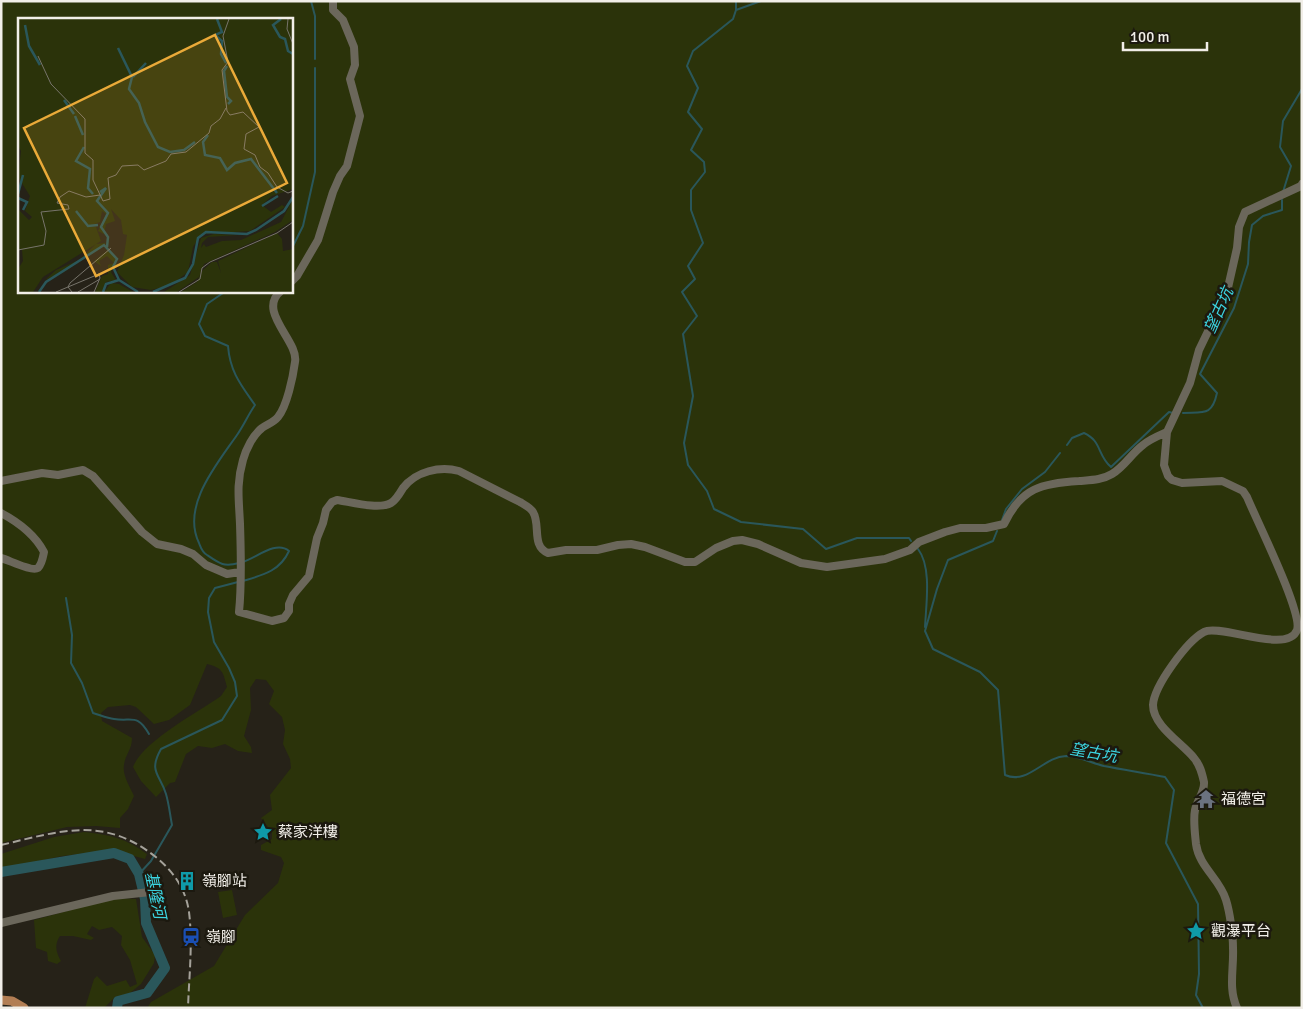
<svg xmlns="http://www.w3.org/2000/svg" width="1303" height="1009" viewBox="0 0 1303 1009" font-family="Signika,'Noto Sans TC',sans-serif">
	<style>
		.green { fill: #2b330a; fill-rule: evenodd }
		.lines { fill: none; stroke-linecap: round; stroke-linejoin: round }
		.stream { stroke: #2a575b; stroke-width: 2 }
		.river { stroke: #2a575b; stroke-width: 10 }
		.minor { stroke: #6b675b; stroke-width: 8 }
		.major { stroke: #b27e54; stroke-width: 9 }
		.rail { stroke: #a5a29a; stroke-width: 2; stroke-dasharray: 8 4; stroke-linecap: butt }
		.labels { text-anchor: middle; stroke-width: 5; stroke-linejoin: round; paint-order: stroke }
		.poi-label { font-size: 15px; fill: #f1eee8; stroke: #1c190f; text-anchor: start }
		.water-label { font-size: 16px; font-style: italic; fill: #3cd5e2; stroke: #1c190f }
		.inset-river { fill: none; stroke: #2a575b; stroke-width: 2.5 }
		.inset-road { fill: none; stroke: #77746b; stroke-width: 1 }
		.view { fill: #eaaa39; fill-opacity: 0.15; stroke: #eaaa39; stroke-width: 2.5 }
		.inset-edge { fill: none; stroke: #f1eee8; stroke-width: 2.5 }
	</style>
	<rect width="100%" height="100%" fill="#262218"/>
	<path class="green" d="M1 1H1302V1008H147L151 1002 214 966 245 915 278 883 284 863 281 857 261 850V845L272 839V832L261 818 272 810 270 795 291 768 290 759 283 744 285 730 282 717 269 704 274 691 266 680 256 679 250 688 251 710 244 736 251 747 252 753 238 751 225 744 212 748 198 746 186 754 175 782 170 783 156 797 141 781 133 767C143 741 197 713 221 696L227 687C223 672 223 668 207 664L190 705 169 720 154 724 136 707 130 705 108 707 101 713 102 721 132 738C132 750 125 755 124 765 122 775 130 787 134 796L128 809 120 818V828L96 826 67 827 1 843ZM19 19H291V291H19Z
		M84 832C111 835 125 838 147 854L145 859 112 850 62 856 1 869V854L54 837Z
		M232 890 237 915 223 918 218 892Z
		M115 898 136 899 142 937 155 955 154 963 141 984 130 993 115 997 104 1008H85L94 979 97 976 107 986 126 980 130 987 137 984 130 960 121 945 122 936 112 927 99 930 92 926 87 934 94 938 91 940 73 936H60C54 945 56 952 61 961L57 964 48 961 47 952 36 948 34 920Z"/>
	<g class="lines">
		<path class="stream" d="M311 1 315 16V59
			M736 1V10L733 19 693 51 687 66 698 88 688 112 702 129 691 150 704 162 705 172 691 190V210L703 243 688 266 695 279 682 292 697 316 683 334 693 396 684 443 688 465 707 491 714 509 741 522 803 529 826 549 857 538H909L911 541
			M736 10 761 1
			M1283 192 1291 166 1280 147 1283 121 1302 89
			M291 250 303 226 315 172V68
			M226 291 207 304 199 324 205 336 228 346C230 372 241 385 255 405 248 415 244 425 237 435 217 464 181 506 199 543 201 548 202 552 207 555 220 564 224 567 239 563
			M1183 413C1204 412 1212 416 1217 393L1200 374 1234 308 1248 264 1249 242 1252 225 1263 216 1282 210V200
			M1067 445 1072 438 1084 433C1102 441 1097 455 1111 467L1169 412 1173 413
			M1002 520 1006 509 1022 489 1045 472 1060 453
			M997 531 993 541 948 560 937 589 925 631 933 649 980 672 998 690 1005 775C1028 785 1043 757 1066 756 1078 756 1092 763 1104 766 1124 770 1145 773 1165 777L1174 790 1166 843 1198 904 1199 974 1196 995 1203 1008
			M918 549C932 567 926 605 925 627
			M243 581C263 575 280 571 289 551 276 540 256 558 243 562
			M66 598 72 635 71 663 82 683 93 713C100 715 107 718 114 719 132 722 137 713 149 734
			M139 874 151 861 172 825C170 815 169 804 166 794 160 774 148 772 161 749L222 720 237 696 235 682 229 668 214 642 208 612 209 598 215 588 238 582"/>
		<path class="river" d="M1 872 114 853 130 859 139 874 145 899 146 923 165 968 147 993 118 1001 117 1008"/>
		<path class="minor" d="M291 282 297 276 318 240 333 192 340 176 347 166 360 116 350 79 355 65 354 47 343 20 333 10V1
			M281 291C256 311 299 341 295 362 293 377 287 406 278 417 274 422 268 424 262 428 253 435 246 449 243 460 236 484 239 500 240 524 241 553 242 583 239 612L272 621 284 618 289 611V604L293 595 309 576 317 538 323 523 326 510 332 502 337 500C351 502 379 510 391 503 396 500 400 493 403 488 416 471 440 466 459 471L520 502C525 505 531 508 533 512 541 525 531 546 548 553L566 550H597L618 545 631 544 645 547 685 562H695L716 548 733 541 742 540 758 544 801 563 827 567 885 559 910 550 919 542 945 532 960 528H986L1004 524C1021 488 1042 483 1079 481 1091 480 1102 480 1112 474 1124 467 1132 453 1143 445 1150 439 1158 436 1167 432
			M1 481 42 473 58 475 83 470 93 476 142 532 157 544 181 549 193 554 206 565 227 574 240 572
			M1 513C18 522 35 535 44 552 43 557 42 564 38 568 32 572 9 560 1 558
			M1 923 113 896 160 891
			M1237 1008C1228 988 1234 969 1233 948 1233 935 1230 913 1226 900 1220 879 1199 867 1196 844 1195 834 1193 820 1195 810 1197 801 1205 791 1204 782 1202 773 1200 765 1194 758 1182 743 1153 726 1153 705 1154 686 1187 641 1204 632 1219 623 1288 655 1297 630 1303 613 1256 519 1247 497L1243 491 1222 481 1182 483 1172 480 1168 476 1164 465 1167 432 1190 383 1199 350 1227 292 1237 248 1239 227 1245 212 1301 186 1302 184"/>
		<path class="major" d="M1 1000 12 1001 24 1008"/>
		<path class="rail" d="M1 845C61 831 104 815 157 858 174 872 186 890 189 912 193 944 189 976 188 1008"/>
	</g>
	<defs>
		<g id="temple-bare" transform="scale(1.5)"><path d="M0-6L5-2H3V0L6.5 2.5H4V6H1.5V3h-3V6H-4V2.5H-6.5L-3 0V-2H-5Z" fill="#6b7280" stroke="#1c190f" stroke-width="2.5" paint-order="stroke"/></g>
		<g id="sight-bare" transform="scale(1.5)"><path d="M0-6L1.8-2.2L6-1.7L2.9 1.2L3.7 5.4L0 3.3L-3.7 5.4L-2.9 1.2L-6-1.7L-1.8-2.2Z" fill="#0f9aa8" stroke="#1c190f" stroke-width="2.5" paint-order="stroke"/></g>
		<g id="building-bare" transform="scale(1.5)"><path d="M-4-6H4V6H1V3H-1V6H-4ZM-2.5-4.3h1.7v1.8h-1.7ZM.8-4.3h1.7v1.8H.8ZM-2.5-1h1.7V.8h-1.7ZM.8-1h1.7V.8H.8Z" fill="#0f9aa8" stroke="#1c190f" stroke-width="2.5" paint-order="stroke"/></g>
		<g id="station-bare" transform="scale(1.5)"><path d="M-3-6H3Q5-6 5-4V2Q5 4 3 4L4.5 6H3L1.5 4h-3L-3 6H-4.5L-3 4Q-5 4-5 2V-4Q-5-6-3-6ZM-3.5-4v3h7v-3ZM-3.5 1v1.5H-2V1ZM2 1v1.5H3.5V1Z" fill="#1a4fb4" stroke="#1c190f" stroke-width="2.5" paint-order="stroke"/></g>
	</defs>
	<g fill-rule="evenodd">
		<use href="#temple-bare" x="1206" y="799"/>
		<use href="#sight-bare" x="263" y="832"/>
		<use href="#building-bare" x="187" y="881"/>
		<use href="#sight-bare" x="1196" y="931"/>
		<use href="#station-bare" x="191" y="937"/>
	</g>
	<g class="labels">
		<g class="poi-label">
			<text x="1221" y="804">福德宮</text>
			<text x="278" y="837">蔡家洋樓</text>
			<text x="202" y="886">嶺腳站</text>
			<text x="1211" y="936">觀瀑平台</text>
			<text x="206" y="942">嶺腳</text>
		</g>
		<g class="water-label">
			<text transform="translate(1218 310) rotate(-66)" y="6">望古坑</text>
			<text transform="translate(1094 752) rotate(10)" y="6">望古坑</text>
			<text transform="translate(156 895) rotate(78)" y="6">基隆河</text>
		</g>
	</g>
	<g transform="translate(18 18)">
		<rect width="275" height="275" fill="#262218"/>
		<path d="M0 1H275V171L254 178 244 187 253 194 264 187 267 189 232 213 183 216 175 229 170 254 153 267 133 272 114 269 99 254 106 237 109 217 105 216 103 202 93 191 97 203 88 206 86 216 80 213 88 196 84 193 82 204 72 208 78 209 83 223 25 259 15 274H0V251L5 243 4 232 0 231V191L11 202 14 199 7 193 12 178 0 159 3 133 0 128ZM275 181V202L257 214 186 246 181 259 159 274H146L172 257 183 220 196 216 220 217 190 219 184 225 183 230 186 226 188 229 204 223 223 222 263 204ZM259 215 264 221 265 233 275 231V274H163L179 264 184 253 194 244H199L203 255 200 243ZM88 225 46 254 27 262 38 252 61 242 78 226ZM90 232 97 239V245L93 254 98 262 88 264 84 274H77L84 258 90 256V247L96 245 89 238 81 243 83 248 76 243ZM93 265 101 266 115 274H86Z" fill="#2b330a"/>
		<path class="inset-river" d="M199 1 204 14 197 17 204 23 203 36 208 45M263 1 255 7 262 19 267 21 270 33 275 36M7 7 11 28 22 47M100 30 114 59 111 71 121 85 127 104 140 129 152 134 166 132 177 124M209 48 206 53 209 79 213 83 210 86M115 59 128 45M46 82 56 96M57 98 65 117M190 117 185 124 187 137 202 140 209 152 217 145 233 141 259 175M66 129 58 143 72 151 70 170 75 176M82 174 88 170 79 183 90 195 83 209 90 219 89 229M0 176 5 157M0 180 9 184 5 192M244 188 260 178M58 193 70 208 80 207M21 274 28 264 86 227 99 241 95 249 101 262 120 274M85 274 88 266 101 262M135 274 167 260 175 246 180 220 188 214 229 216 238 212 266 193 275 179"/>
		<path class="inset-road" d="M211 1 205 18 210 44 204 52 209 93 212 97 225 94 241 109 228 116 226 131 237 137 242 149 250 155 259 169 270 175 275 173M270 1 269 11 275 26M20 38 33 66 67 101V135L75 142V162L85 183 92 181 90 160 98 157 104 148 120 147 126 152 148 143 153 136 168 134 191 115 193 108 202 101 208 90M0 232 26 227 28 213 23 194 51 191 50 187 39 185 42 179 51 173 68 179 82 177M38 274 81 256 82 260 76 274M54 274 50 269 52 265 93 230M60 274 82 261M161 274 182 261 184 250 192 244 259 215 275 204"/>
		<path class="view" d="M197 17 269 165 78 258 6 110Z"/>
		<rect width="275" height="275" class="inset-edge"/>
	</g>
	<rect width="1303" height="1009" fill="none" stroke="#f1eee8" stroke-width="5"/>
	<path d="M1123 42v8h84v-8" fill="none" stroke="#f1eee8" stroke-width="2.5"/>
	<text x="1130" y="42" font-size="15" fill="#f1eee8" stroke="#1c190f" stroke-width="4" paint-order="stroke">100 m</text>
</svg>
